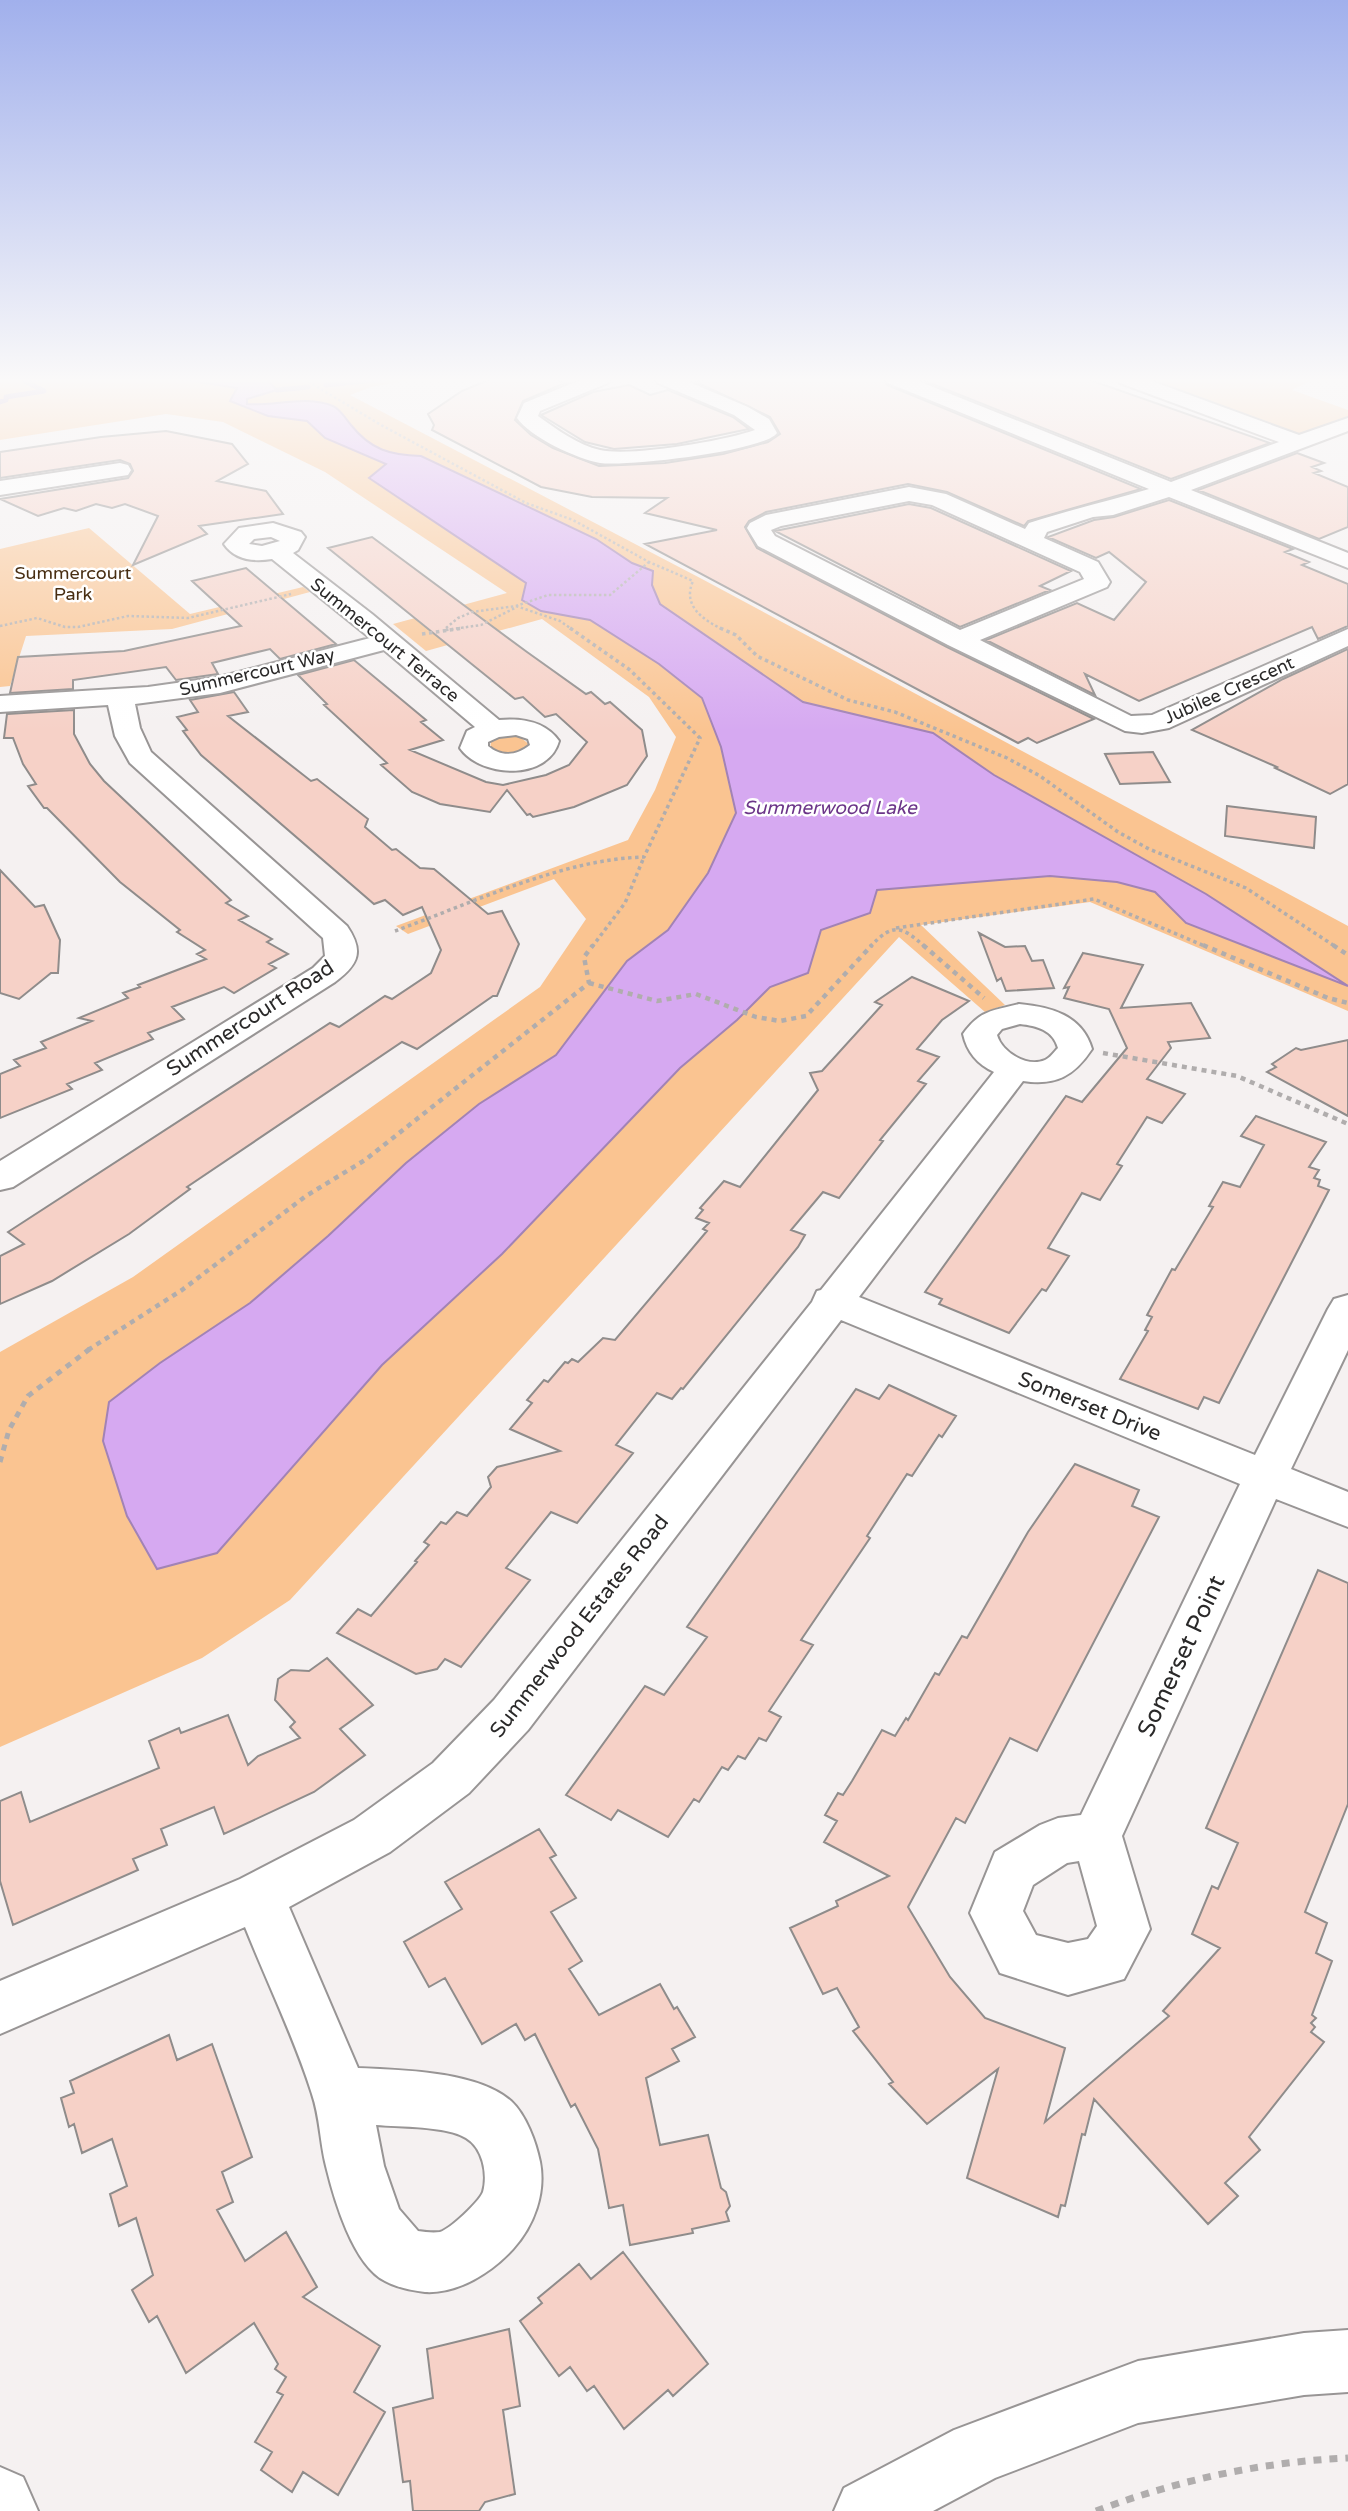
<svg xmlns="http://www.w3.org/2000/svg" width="1348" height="2511" viewBox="0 0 1348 2511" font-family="'Varela Round',sans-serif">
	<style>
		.green { fill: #fac491 }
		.water { fill: #d6a9f1; stroke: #a283b5; stroke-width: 2 }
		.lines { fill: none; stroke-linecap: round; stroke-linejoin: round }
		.stream { stroke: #a283b5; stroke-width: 5 }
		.building { fill: #f6d1c7; stroke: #8f8c8b; stroke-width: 2 }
		.minor-casing { stroke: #989595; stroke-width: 4 }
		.path-far4 { stroke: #b0adad; stroke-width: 2.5; stroke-dasharray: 2.5 2.5; stroke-linecap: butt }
		.path-far3 { stroke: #b0adad; stroke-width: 3.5; stroke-dasharray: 3.5 3.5; stroke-linecap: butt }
		.path-far2 { stroke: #b0adad; stroke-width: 4.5; stroke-dasharray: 5 5; stroke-linecap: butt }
		.path-far1 { stroke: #b0adad; stroke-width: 5; stroke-dasharray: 6 6; stroke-linecap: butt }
		.path { stroke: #b0adad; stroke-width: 7; stroke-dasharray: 8 8; stroke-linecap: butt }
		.minor { fill: #fff; fill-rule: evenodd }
		.labels { text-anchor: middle; stroke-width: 5; stroke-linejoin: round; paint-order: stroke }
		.far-park-label { font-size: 18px; fill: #482e12; stroke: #fff }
		.far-street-label { font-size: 18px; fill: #2a2929; stroke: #fff }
		.far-water-label { font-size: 19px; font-style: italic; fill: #6b3488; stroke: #fff }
		.street-label { font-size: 21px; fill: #2a2929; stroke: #fff }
		.near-street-label { font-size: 24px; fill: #2a2929; stroke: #fff }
	</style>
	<rect width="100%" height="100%" fill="#f5f1f1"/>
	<path class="green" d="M0 379H415L371 387 350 395 702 579 1348 926V1011L1090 902 921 925 1005 1005 985 1012 899 937 290 1600 202 1658 0 1747V1352L133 1277 540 987 586 919 554 879 408 934 396 926 628 840 655 790 676 737 649 697 542 619 426 651 393 624 507 593 325 472 223 422 166 414 0 440Z
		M1142 379H1314L1292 390 1348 410V417L1296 435Z
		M89 528 190 614 303 587 310 592 172 629 26 636 10 686 0 687V549Z
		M502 733 520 737 530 745 525 752 504 755 490 749 491 742Z"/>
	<path class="water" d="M180 379H266L277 390 247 399V404C276 406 306 395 333 406 340 409 346 419 351 425 371 450 390 455 421 456L596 539 632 563 653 571 652 585 660 604 803 702 933 733 994 775 1206 894 1348 986 1186 923 1155 892 1117 882 1050 876 877 890 870 913 821 930 808 973 770 987 737 1020 680 1068 502 1254 382 1365 217 1553 157 1569 127 1516 103 1441 109 1402 160 1363 250 1303 328 1236 406 1163 479 1104 556 1055 627 961 668 930 708 873 736 813 721 747 702 698 659 664 590 620 541 611 522 600 526 583 369 478 386 464 325 438 307 421 268 416 230 401 237 388Z"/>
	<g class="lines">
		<path class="stream" d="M326 385 384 379
			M277 390 308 387
			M0 402 6 400V397L44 391 25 381 38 379"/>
	</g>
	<path class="building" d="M491 379H553L565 383 523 401 515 420 531 435 553 448 599 466 665 463 723 454 768 442 780 434 770 417 696 382 707 379H883L887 385 1141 489 1028 521 1024 526 947 492 908 484 766 512 749 521 745 527 757 548 947 647 1094 719 1037 743 1028 738 1018 743 645 544 717 530 645 513 667 498 592 497 541 487 432 430 434 425 428 414 462 391Z
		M920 379H1087L1270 443 1171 479Z
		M629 385 650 395 668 390 733 417 749 429 677 444 614 449 585 442 541 415 593 392Z
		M166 431 232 444 248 464 217 481 266 491 283 514 199 526 207 534 133 565 158 516 125 504 112 508 96 504 76 511 64 508 38 516 0 499 128 478 133 471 130 464 120 460 0 478V452L101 437Z
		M1297 453 1324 463 1312 467 1321 471 1314 473 1348 487V527L1319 539 1198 490Z
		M1169 500 1293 549 1285 552 1309 562 1302 565 1348 584V626L1318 639 1312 627 1139 701 1085 674 1095 695 986 640 1077 603 1114 620 1146 582 1109 552 1096 558 1048 537 1094 520 1114 517Z
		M909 504 931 508 1071 571 1040 586 1050 590 960 627 775 531Z
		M372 537 527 652 586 694 591 692 605 704 610 702 642 730 647 756 627 785 574 807 533 817 530 814 527 815 507 790 490 812 440 804 412 792 381 765 387 763 324 705 327 704 298 675 354 660 426 720 421 722 443 740 410 750 486 782 503 785 546 775 569 765 587 742 556 714 545 717 523 697 515 699 328 548Z
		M246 568 336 644 280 659 270 649 212 663 218 674 176 680 166 667 73 680V689L10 693 18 657 124 651 241 626 192 581Z
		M1348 649V784L1330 794 1275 768 1277 767 1192 730 1283 679Z
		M234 692 248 712 228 716 311 781 317 779 368 819 365 827 392 850 396 849 420 868 434 869 488 914 502 911 519 944 497 996H493L417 1049 402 1042 187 1187 190 1189 129 1234 52 1281 0 1304V1256L24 1244 8 1232 330 1023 339 1027 385 996 392 999 431 973 441 950 422 907 403 915 385 900 374 904 201 755 183 731 187 730 177 717 198 712 190 700Z
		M74 710V734L90 764 104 781 231 900 226 903 248 916 239 920 272 939 267 942 288 954 269 964 276 968 234 993 224 987 172 1007 184 1019 148 1033 153 1039 95 1063 102 1070 67 1084 72 1089 0 1118V1074L20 1066 14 1060 46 1048 41 1042 92 1021 79 1018 128 998 123 993 140 987 138 985 206 959 197 954 205 950 177 932 180 930 120 882 47 808H44L28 786 36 784 23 764 13 738H4L7 714Z
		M1153 752 1170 782 1120 784 1105 754Z
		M1227 806 1316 817 1314 848 1225 836Z
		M0 870 35 907 44 905 60 940 58 973H51L19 999 0 993Z
		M979 933 1005 947 1025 946 1032 961 1043 960 1054 988 1006 991 1001 978 997 981Z
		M1083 953 1143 965 1121 1008 1191 1003 1210 1038 1168 1042 1171 1048 1147 1079 1185 1094 1162 1123 1147 1117 1117 1164 1122 1166 1100 1200 1082 1193 1048 1248 1069 1256 1046 1291 1042 1289 1009 1333 939 1304 942 1299 925 1292 1066 1096 1082 1102 1127 1048 1109 1009 1064 998 1069 987 1064 988Z
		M912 977 969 1001 942 1020 917 1049 939 1057 918 1081 926 1084 880 1140 883 1141 839 1198 823 1192 791 1230 805 1235 798 1247 683 1389 681 1388 672 1399 657 1393 616 1445 633 1453 577 1523 551 1512 506 1568 530 1580 461 1667 445 1659 437 1669 416 1674 337 1633 358 1609 371 1616 417 1562 415 1561 429 1545 424 1542 441 1522 446 1524 457 1512 467 1516 491 1487 488 1477 497 1467 560 1451 510 1429 532 1403 527 1400 544 1380 548 1382 565 1362 568 1363 572 1359 578 1362 603 1338 615 1340 707 1231 703 1229 709 1223 696 1218 703 1210 700 1208 724 1181 740 1187 818 1090 810 1073 822 1071 882 1005 875 1002Z
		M1348 1040V1116L1267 1072 1276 1067 1272 1064 1296 1048 1301 1050Z
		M1256 1116 1326 1142 1309 1167 1319 1170 1314 1178 1320 1180 1318 1186 1329 1190 1219 1403 1204 1397 1198 1409 1120 1379 1148 1331 1145 1330 1152 1317 1147 1315 1172 1269 1175 1270 1213 1207 1209 1206 1223 1182 1240 1187 1264 1145 1241 1136Z
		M889 1385 956 1416 942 1437 939 1435 912 1476 907 1474 867 1536 870 1538 801 1640 813 1645 769 1711 781 1717 766 1741 759 1738 745 1759 738 1756 728 1770 722 1767 699 1802 694 1799 668 1837 618 1810 611 1820 566 1795 645 1686 664 1695 707 1637 687 1627 856 1389 879 1399Z
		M1075 1464 1139 1490 1132 1506 1159 1517 1037 1751 1010 1738 965 1823 956 1818 908 1907 950 1977 985 2018 1065 2048 1045 2122 1169 2016 1163 2011 1220 1948 1192 1934 1212 1886 1218 1889 1238 1843 1206 1828 1318 1570 1348 1583V1804L1305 1912 1327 1923 1316 1953 1332 1961 1312 2015 1316 2018 1311 2023 1315 2027 1311 2032 1324 2042 1249 2137 1260 2150 1225 2183 1238 2196 1208 2224 1094 2099 1085 2135 1082 2134 1065 2206 1061 2205 1058 2217 967 2178 998 2069 927 2124 889 2084 893 2082 853 2031 859 2027 837 1988 823 1994 790 1928 838 1906 836 1901 889 1876 824 1842 837 1821 825 1815 838 1793 843 1795 852 1781 882 1730 895 1736 906 1718 908 1720 935 1673 939 1675 962 1636 967 1638 1028 1532Z
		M327 1658 373 1705 340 1729 365 1755 314 1792 224 1834 214 1807 161 1829 167 1845 133 1859 138 1870 13 1925 0 1881V1801L21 1792 30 1822 159 1768 149 1741 179 1728 181 1733 228 1715 248 1765 258 1756 300 1738 290 1727 295 1722 275 1700 278 1679 291 1670 309 1671Z
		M539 1829 556 1855 550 1858 576 1898 551 1912 582 1961 569 1969 599 2015 660 1984 674 2009 677 2007 695 2037 672 2049 679 2061 646 2078 660 2145 708 2135 721 2188 726 2192 730 2206 726 2212 729 2221 692 2229 693 2233 630 2245 623 2205 609 2208 598 2149 575 2104 571 2107 535 2034 525 2040 516 2024 482 2044 445 1978 429 1987 404 1942 462 1909 445 1882Z
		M169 2035 177 2060 212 2044 252 2157 222 2172 233 2202 217 2210 245 2261 286 2232 317 2287 303 2297 380 2346 354 2392 385 2412 338 2495 303 2472 292 2492 261 2470 272 2452 255 2442 283 2395 277 2392 286 2377 275 2369 278 2364 254 2323 186 2373 157 2316 149 2322 132 2290 153 2275 136 2218 119 2226 110 2194 127 2186 112 2139 82 2153 74 2124 69 2127 61 2098 74 2093 70 2081Z
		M623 2252 708 2364 673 2396 668 2390 624 2429 594 2386 587 2391 570 2367 559 2376 520 2321 542 2303 538 2298 579 2264 591 2279Z
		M509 2329 520 2406 503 2410 515 2494 485 2502 479 2511H413L410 2481 403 2482 393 2408 433 2398 427 2349Z"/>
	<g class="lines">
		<g class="minor-casing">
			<path id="minor" d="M583 379H611L608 383 540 411 538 416C556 429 578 445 600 450 630 457 724 441 755 430L734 415 658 383 655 379H682L748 407 769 419 777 433C765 451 626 467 600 463 577 459 530 437 517 418L524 403Z
				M885 379H913L1171 482 1279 442 1120 383 1117 379H1146L1299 435 1348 418V431L1191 490 1348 553V568L1169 497 1113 515 1093 517 1047 532 1044 538 1098 562 1110 582 1107 587 980 640 1131 716 1152 715 1348 629V646L1169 728 1142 733 1125 731 948 645 758 546 747 528 750 523 766 515 909 487 946 494 1025 529 1029 523C1069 510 1109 501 1149 489L888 383ZM909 501 932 505 1080 572 1084 579 960 630 775 536 771 530 781 526Z
				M120 463 128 465 131 470 128 475 0 495V481Z
				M273 523 301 532 305 537 298 550 293 553 372 614 499 720C522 718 545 721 559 741 548 781 481 778 460 748L467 731 475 727 384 650 220 693 135 704 140 728 151 752 347 926C364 951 359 964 335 982L13 1187 0 1190V1161L313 968 325 956 323 938 130 763 115 736 108 705 0 712V696L148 687 219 677 370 638 272 559C254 562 235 560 224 544L239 528ZM271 537 280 541 262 546 249 544 254 539ZM516 735 528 739 530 745C516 756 501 757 488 746V742L499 737Z
				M1019 1004C1051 1007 1082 1015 1092 1049 1074 1076 1056 1086 1023 1081L859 1297 1255 1455 1328 1309 1334 1299 1348 1295V1350L1291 1469 1348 1492V1527L1276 1499 1122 1836 1150 1929 1124 1979 1068 1995 1000 1973 970 1913 995 1852 1040 1825 1058 1818 1081 1815 1240 1484 841 1320 528 1730 469 1793 390 1852 289 1907 358 2068C401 2070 477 2071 511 2101 526 2115 536 2142 540 2162 546 2193 534 2226 513 2249 492 2272 458 2294 425 2292 411 2290 398 2288 385 2281 353 2265 334 2199 326 2166 320 2143 320 2117 312 2094 294 2037 267 1982 245 1927L0 2034V1981L240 1879 354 1820 433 1763 494 1700 812 1302 817 1291 821 1290 994 1072C977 1064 967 1052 963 1034 980 1010 992 1011 1019 1004ZM1020 1024C1037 1026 1053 1030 1058 1048 1054 1052 1050 1058 1045 1060 1027 1068 1002 1052 997 1035L1002 1029ZM1079 1861 1097 1926 1088 1939 1068 1943 1036 1935 1023 1911 1033 1885 1067 1863ZM376 2125C399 2127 447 2126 466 2138 483 2148 488 2174 483 2192 479 2202 450 2229 440 2232 433 2233 425 2232 418 2231L399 2209 384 2166Z
				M1348 2330V2392L1304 2395 1138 2423 995 2478 933 2511H834L844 2488 954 2430 1138 2361 1304 2333Z
				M0 2467 23 2477 38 2511H0Z"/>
		</g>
		<path class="path-far4" d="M304 379 381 425 526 503 573 520 649 562 693 581C682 606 703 620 724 630
			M516 606 560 621 573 630
			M0 626 37 618 65 627H78L128 616 188 618 291 594
			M446 628 458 618 472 612 516 606 548 595H610L649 562
			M446 630 481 625 515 608"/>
		<path class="path-far3" d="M720 628 736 635 757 656 848 700 895 712 1007 758 1040 776 1118 832 1149 849 1246 888 1336 947
			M422 634 464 628
			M896 928 1094 899 1207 947
			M395 931C472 903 563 859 644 857L700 738 630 670 570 628
			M592 947 625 903 644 857
			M870 947C893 922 902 926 925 947"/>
		<path class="path-far2" d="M923 945 984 998
			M1203 945 1328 998 1348 1003
			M1333 945 1348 955
			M589 983 657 1001 696 994 756 1017 780 1021 806 1016 872 945
			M1103 1053 1237 1076 1348 1124
			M88 1350 182 1290 306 1196 365 1160 589 983 584 957 593 945"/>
		<path class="path-far1" d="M0 1462 9 1430 28 1396 91 1348"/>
		<path class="path" d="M1096 2511C1178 2480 1261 2462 1348 2458"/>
		<use href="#minor" class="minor"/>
	</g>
	<linearGradient id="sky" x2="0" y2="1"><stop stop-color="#a1b0ec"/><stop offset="0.52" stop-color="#faf9f9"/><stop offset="1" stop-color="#faf9f9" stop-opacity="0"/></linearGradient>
	<rect width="1348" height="731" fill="url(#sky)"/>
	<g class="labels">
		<g class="far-park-label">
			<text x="73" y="579">Summercourt<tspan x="73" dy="21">Park</tspan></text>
		</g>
		<g class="far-street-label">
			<text transform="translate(385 640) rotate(39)" y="6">Summercourt Terrace</text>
			<text transform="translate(257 672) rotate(-13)" y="6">Summercourt Way</text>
			<text transform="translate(1229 690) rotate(-24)" y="6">Jubilee Crescent</text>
		</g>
		<g class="far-water-label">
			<text x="830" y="814">Summerwood Lake</text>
		</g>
		<g class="street-label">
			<text transform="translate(250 1018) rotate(-33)" y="7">Summercourt Road</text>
			<text transform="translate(1090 1406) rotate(22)" y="7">Somerset Drive</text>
			<text transform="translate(579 1626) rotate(-52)" y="7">Summerwood Estates Road</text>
		</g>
		<g class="near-street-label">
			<text transform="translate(1181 1656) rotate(-65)" y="8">Somerset Point</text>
		</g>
	</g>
</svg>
